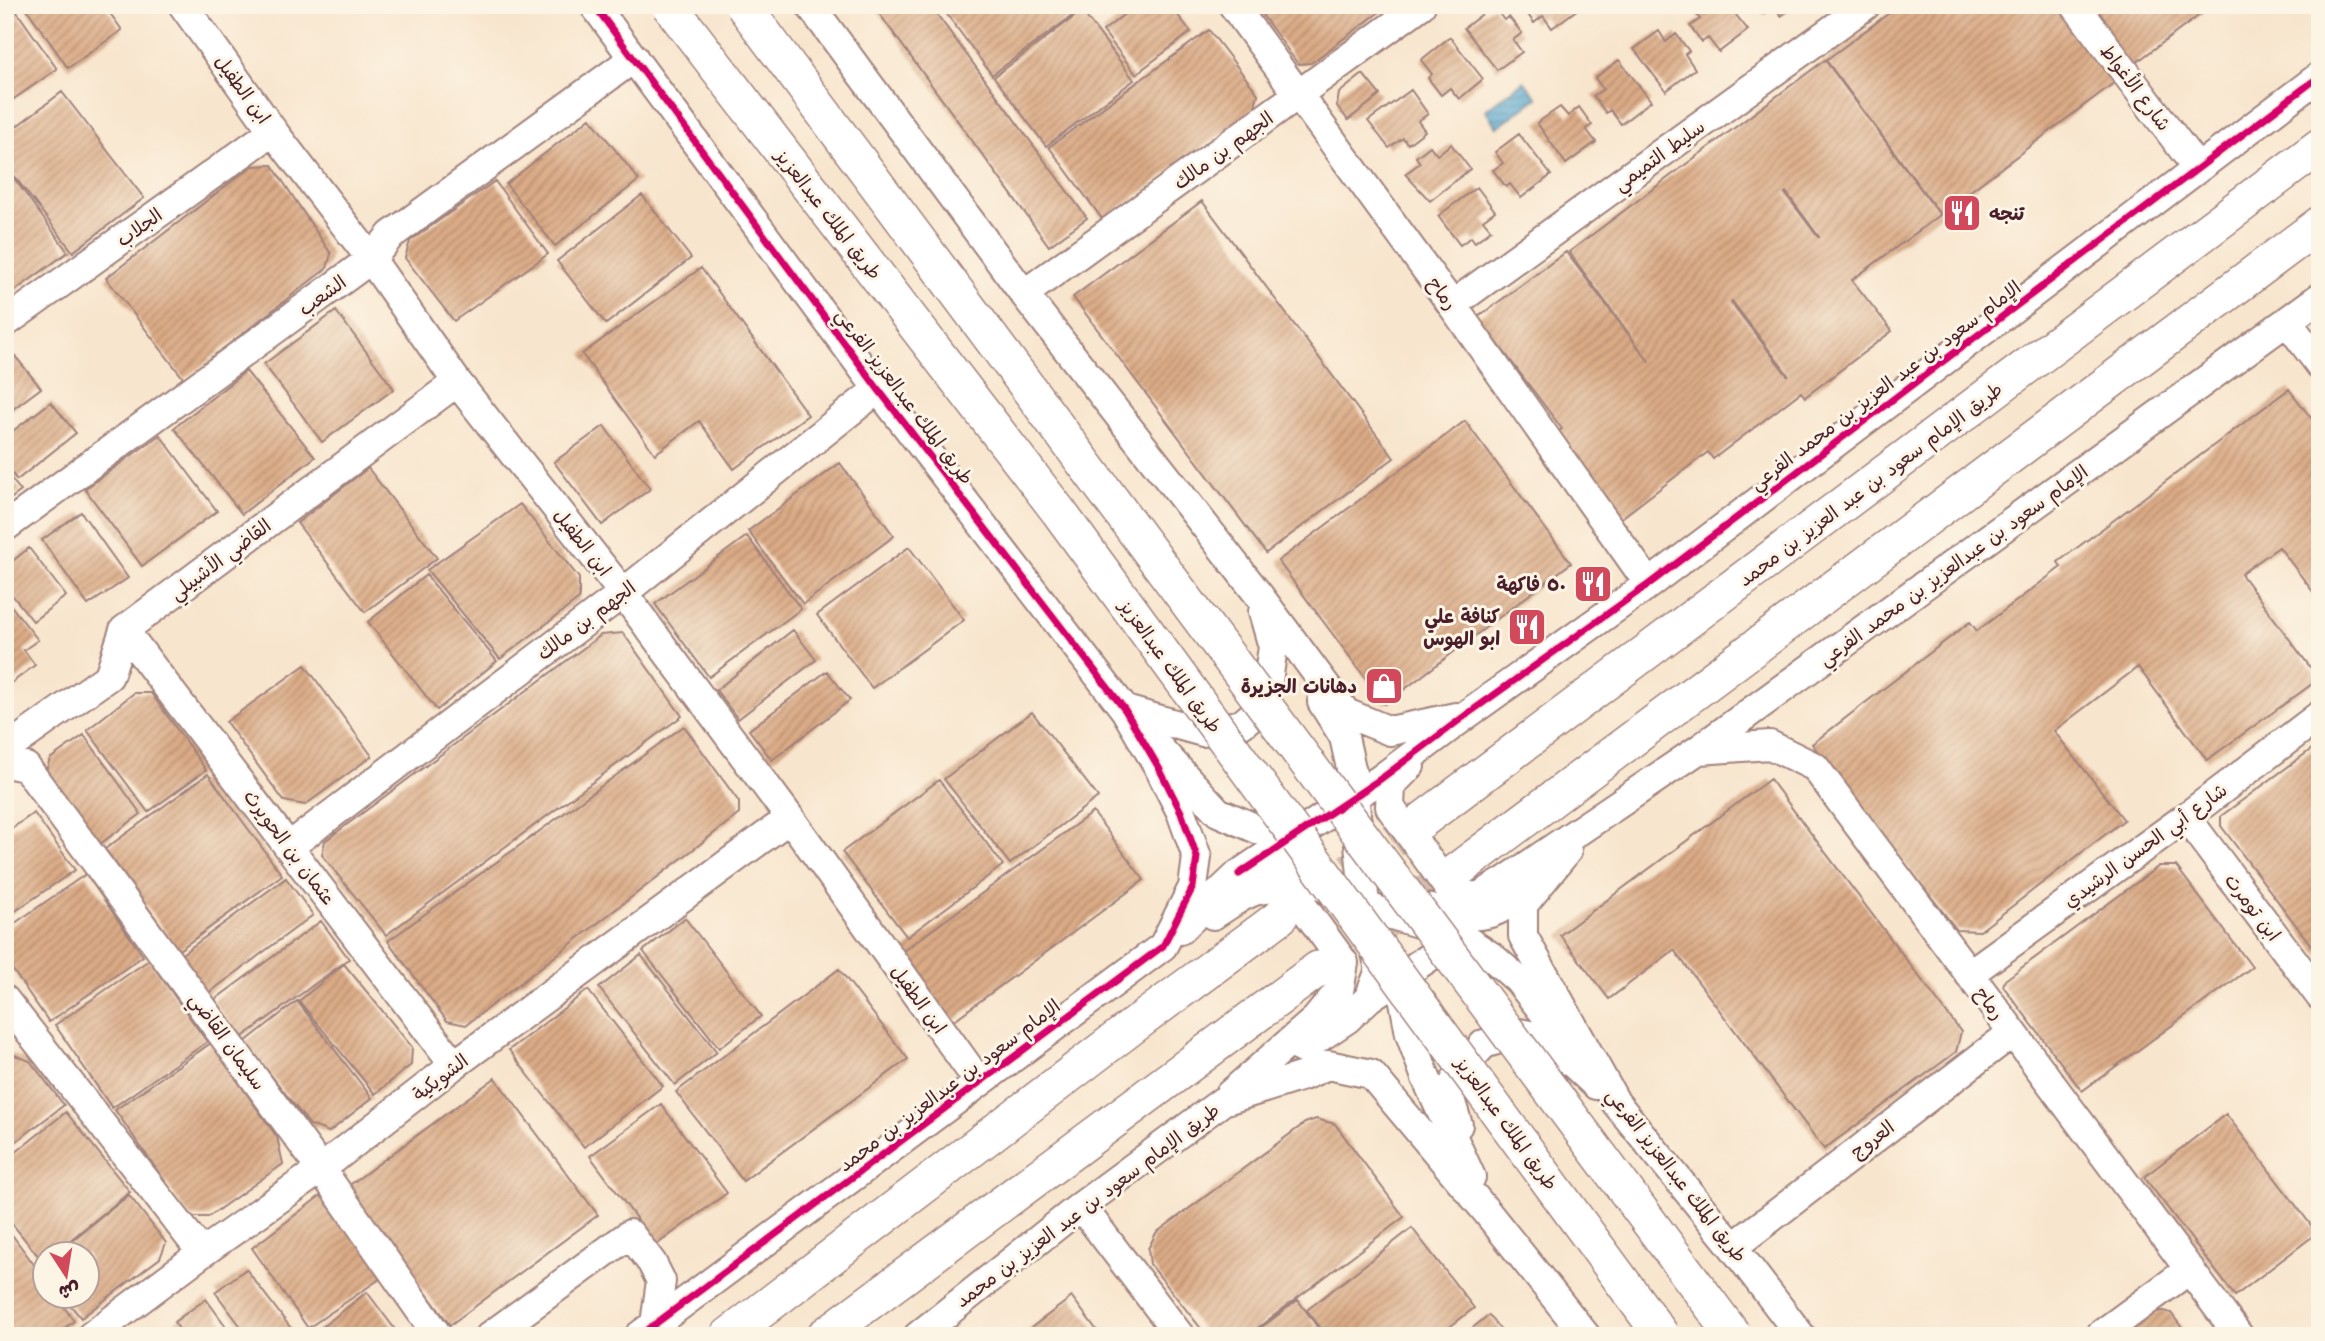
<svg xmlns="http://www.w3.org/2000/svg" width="2325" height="1341" viewBox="0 0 2325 1341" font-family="'Shantell Sans','Playpen Sans Arabic',sans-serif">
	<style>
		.water { fill: url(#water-rules); stroke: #4e627c; stroke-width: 2 }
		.building { fill: url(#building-hatch); fill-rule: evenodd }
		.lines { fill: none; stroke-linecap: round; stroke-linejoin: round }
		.major-tunnel { stroke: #d5bdad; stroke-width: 35; stroke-dasharray: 35 18; stroke-linecap: butt }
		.minor-casing { stroke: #a1827c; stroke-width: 32 }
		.major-casing { stroke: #a1827c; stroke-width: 38 }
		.minor { stroke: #fff; stroke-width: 28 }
		.major { stroke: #fff; stroke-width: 35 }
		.major-bridge-casing { stroke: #a1827c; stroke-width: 38; stroke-linecap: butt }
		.major-bridge { stroke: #fff; stroke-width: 35 }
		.cycleway-casing { stroke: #fcf5e5; stroke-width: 11 }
		.cycleway { stroke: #d6006c; stroke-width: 7 }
		.labels { text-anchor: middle; stroke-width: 6; stroke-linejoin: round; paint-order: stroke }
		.street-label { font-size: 19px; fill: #4a1f2b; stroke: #fcf5e5 }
		.poi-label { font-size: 19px; font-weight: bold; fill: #4a1f2b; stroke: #fcf5e5; text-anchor: end }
	</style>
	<defs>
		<pattern id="water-rules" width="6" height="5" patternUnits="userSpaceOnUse" patternTransform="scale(1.75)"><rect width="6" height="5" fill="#53a5ce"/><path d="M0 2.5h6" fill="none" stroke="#4786a7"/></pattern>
		<pattern id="building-hatch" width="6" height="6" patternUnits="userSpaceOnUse" patternTransform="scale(1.75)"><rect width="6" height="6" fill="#dbab86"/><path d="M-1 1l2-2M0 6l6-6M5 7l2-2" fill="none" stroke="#b48b6e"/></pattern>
	</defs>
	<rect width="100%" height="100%" fill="#fcf5e5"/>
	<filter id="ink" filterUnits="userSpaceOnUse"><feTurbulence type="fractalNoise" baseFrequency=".0143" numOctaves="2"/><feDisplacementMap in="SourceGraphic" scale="14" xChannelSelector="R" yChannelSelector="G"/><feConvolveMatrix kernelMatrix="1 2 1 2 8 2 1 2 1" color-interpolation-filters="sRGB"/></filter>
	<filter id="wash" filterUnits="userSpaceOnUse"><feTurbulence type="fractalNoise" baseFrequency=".00686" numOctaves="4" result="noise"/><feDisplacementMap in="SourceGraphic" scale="28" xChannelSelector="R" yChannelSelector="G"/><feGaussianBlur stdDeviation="1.57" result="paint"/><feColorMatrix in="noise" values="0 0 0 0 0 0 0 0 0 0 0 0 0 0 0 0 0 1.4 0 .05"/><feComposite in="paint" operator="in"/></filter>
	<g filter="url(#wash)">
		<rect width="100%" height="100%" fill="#f8e5cd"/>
		<path class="water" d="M1524 81 1537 98 1497 127 1485 110Z"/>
		<g id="blocks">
			<path class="building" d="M24 5H104L122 30 68 68Z
				M873 5H930L1087 218 1049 246Z
				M940 5H1077L1080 10 992 75Z
				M1136 5H1170L1191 32 1136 74 1103 31Z
				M1255 5H1389L1311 63 1298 64Z
				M1523 5H1576L1578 9 1552 28 1543 16 1534 23 1522 6Z
				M1689 5H1728L1748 30 1719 52 1708 38 1702 42 1690 26 1700 19Z
				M1757 5H1796L1781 16 1774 6 1763 14Z
				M1900 5H2064L2119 79 1940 214 1826 60Z
				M2084 5H2213L2130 67Z
				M1493 6 1504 20 1509 17 1522 33 1513 40 1522 52 1497 70 1464 28Z
				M15 9 57 69 5 105V16Z
				M1082 11 1134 80 1046 146 994 77Z
				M1209 30 1258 94 1254 110 1103 220 1049 147Z
				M1659 31 1666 42 1676 34 1689 51 1685 54 1695 69 1666 91 1634 49Z
				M1450 37 1483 79 1459 99 1450 88 1441 95 1428 78 1432 74 1421 60Z
				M1619 60 1651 101 1621 124 1610 110 1606 113 1593 96 1603 89 1595 78Z
				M1825 60 1940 215 1852 280 1892 331 1805 397 1801 392 1713 459 1708 452 1620 519 1555 434 1562 429 1478 317 1566 252 1650 363 1569 252ZM1786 192 1819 237H1818L1785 193ZM1732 301 1788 375H1787L1731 302Z
				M1363 74 1380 95 1348 120 1337 106 1339 93Z
				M1411 90 1428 114 1418 121 1425 131 1408 144 1403 138 1389 148 1368 121Z
				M62 92 144 198 73 252 5 164V135Z
				M1560 107 1568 116 1579 107 1592 125 1586 129 1596 142 1566 164 1537 123Z
				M590 118 639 180 555 246 506 184Z
				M1519 134 1551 175 1521 198 1510 184 1506 187 1493 170 1503 163 1495 152Z
				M1451 144 1470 169 1430 201 1405 174 1420 163 1416 157 1430 146 1437 155Z
				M272 165 331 254 327 268 184 379 106 278 252 166Z
				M5 166 68 252 5 298Z
				M495 181 548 254 454 321 405 258 410 241Z
				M1477 187 1495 211 1483 220 1491 230 1475 242 1471 237 1460 245 1438 216Z
				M642 195 691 258 606 324 557 261Z
				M1202 201 1394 458 1266 553 1073 297Z
				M701 268 808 415 734 469 699 421 655 454 582 354Z
				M336 311 394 389 322 442 264 364Z
				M15 356 41 388 5 415V364Z
				M246 371 315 457 242 514 174 428Z
				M2289 389 2320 430V601L2279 547 2241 574 2319 679 2207 760 2138 667 2054 731 2124 820 1980 931 1957 930 1812 744 1970 622 1977 631 2061 567 2058 562Z
				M51 402 76 433 17 480 5 465V437Z
				M1465 421 1571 563 1385 704 1278 561Z
				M604 426 650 489 602 525 554 462Z
				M160 435 217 511 142 566 85 489Z
				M840 463 894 536 803 604 748 531Z
				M368 468 437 558 365 612 297 523Z
				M5 471 21 491 5 503Z
				M520 504 579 578V599L500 659 427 570Z
				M81 512 128 578 88 605 42 540Z
				M747 536 801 609 709 677 655 604Z
				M909 547 964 620 872 688 817 615Z
				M29 548 66 596 33 621 5 586V567Z
				M426 575 497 661 437 710 368 622Z
				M5 598 38 640 24 650 35 665 5 688Z
				M793 630 816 660 738 719 716 690Z
				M623 633 682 716 386 935 322 855 325 841 601 635Z
				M305 665 372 756 305 805 284 801 226 722Z
				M827 671 850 700 772 760 749 730Z
				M134 693H151L206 770 148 812 87 730Z
				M1032 712 1098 797 1010 864 944 779Z
				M684 726 739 802V814L466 1025 447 1021 388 941Z
				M84 735 141 814 97 846 45 774 50 759Z
				M2320 743V957L2221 826V816Z
				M208 774 282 875 179 950 105 849Z
				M1770 779 1961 1032 1956 1052 1824 1149 1674 950 1609 999 1560 935Z
				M939 780 1003 865 907 937 842 852Z
				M1093 812 1144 880 953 1021 902 952Z
				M34 813 75 870 5 918V833Z
				M2159 866H2176L2252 967 2082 1091 2003 986 2005 980Z
				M86 874 143 956 49 1022 5 959V930Z
				M286 878 313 915 206 995 178 957Z
				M685 918 761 1016 719 1048 643 951Z
				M321 921 349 959 241 1038 213 1001Z
				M641 955 717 1052 675 1085 599 988Z
				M149 960 207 1042 112 1108 55 1025Z
				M344 964 412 1047 411 1065 375 1094 299 1001Z
				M839 969 908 1059 743 1181 676 1092Z
				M588 990 663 1086 584 1147 509 1050Z
				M297 1001 372 1098 329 1132 310 1125 245 1042Z
				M211 1043 277 1137 283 1164 208 1217H190L115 1110Z
				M12 1054 30 1061 64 1105 5 1150V1059Z
				M495 1078 598 1215 450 1325 347 1187Z
				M661 1104 727 1193 656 1245 590 1156Z
				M66 1112 130 1192 53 1254H46V1273L39 1266 43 1262 5 1215V1161Z
				M2226 1114 2317 1233 2235 1296 2144 1177Z
				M1316 1119 1335 1124 1404 1217 1247 1336H1207L1150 1264 1148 1249 1156 1233 1305 1123Z
				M129 1195 166 1243 160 1258 81 1318 63 1296H88V1254H55Z
				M320 1196 336 1201 387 1274 308 1328 252 1248Z
				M1412 1228 1474 1308 1438 1336H1327L1307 1310Z
				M10 1232 46 1281V1296H56L74 1321 54 1336H5V1236Z
				M246 1269 293 1331 287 1336H248L215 1292Z
				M367 1292 400 1336H311Z
				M1072 1297 1101 1336H1020Z
				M206 1299 233 1336H184L174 1322Z
				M1298 1300 1324 1336H1250Z
				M2164 1311 2171 1313 2188 1336H2123L2156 1312Z
				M1489 1315 1505 1336H1462Z"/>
		</g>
	</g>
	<g filter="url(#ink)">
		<use href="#blocks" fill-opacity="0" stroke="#a1827c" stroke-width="2"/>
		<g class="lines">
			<path class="major-tunnel" d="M1305 901 1420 822
				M1318 969 1455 872"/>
			<g class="minor-casing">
				<path id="minor" d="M183 5 273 131 371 259 457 382 623 593 790 818 979 1082
					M594 5 878 389 1125 710 1159 768 1181 812 1197 857 1193 887 1163 946 639 1336
					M810 5 1024 294 1258 594 1346 713 1390 731 1456 717
					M1233 5 1452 305 1649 584
					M2075 5 2197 168
					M1024 294 1421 5
					M1452 305 1866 5
					M2287 321 2320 365
					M5 323 273 131
					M5 527 371 259 391 235 634 58
					M124 630 454 1065
					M1322 702 1344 737 1352 773 1365 905 1380 970 1369 998
					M1125 710 1203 732 1242 724 1264 705 1268 681 1273 647 1263 612
					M1158 747 1218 812 1287 842 1298 849
					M5 750 109 676 124 630 457 382
					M1699 750 1770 745 1815 767 2239 1336
					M5 763 26 767 321 1169 438 1336
					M1410 766 1391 785 1390 807 1452 893 1478 897 1505 881 1698 750 2320 297
					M2186 817 2320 996
					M290 846 623 593 878 389
					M1567 851 1523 905V936L1616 1103 1733 1247 1801 1336
					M1239 874 1382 778 1466 715 1649 584 2320 76
					M1421 907C1446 912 1473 922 1498 910 1510 903 1521 889 1531 879
					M1213 915C1244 896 1252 884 1291 890L1344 963 1339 991 1316 1019 1230 1094
					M1180 930 1239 874 1258 868 1277 867 1379 911 1460 936 1492 957 1518 980 1564 1038
					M1969 974 2186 817 2320 715
					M1400 979 1410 1034 1426 1078 1471 1177
					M5 1000 202 1253
					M1302 1049 1347 1019 1369 998 1462 935
					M1458 1125 1450 1099 1455 1081 1468 1061 1484 1044 1519 1033 1546 1038 1596 1085
					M1081 1206 1180 1336
					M1733 1247 2012 1033
					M91 1336 202 1253 321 1169 454 1065 790 818
					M490 1336 630 1234 652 1263 661 1281 655 1324
					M918 1336 1081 1206 1223 1101 1303 1076 1328 1065 1371 1074 1486 1211 1586 1336
					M2099 1336 2190 1269"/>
			</g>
			<g class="major-casing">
				<path id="major" d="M1420 822 2320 146
					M1455 872 2320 224
					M728 1336 1133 1026 1280 917
					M824 1336 1318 969"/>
			</g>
			<use href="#minor" class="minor"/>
			<use href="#major" class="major"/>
			<g class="major-bridge-casing">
				<path id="major-bridge" d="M669 5 1059 512 1662 1336
					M743 5 1734 1336"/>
			</g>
			<use href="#major-bridge" class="major-bridge"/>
			<g class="cycleway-casing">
				<path id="cycleway" d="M594 5 878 389 1125 710 1159 768 1181 812 1197 857 1193 887 1163 946 639 1336
					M1239 874 1382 778 1466 715 1649 584 2320 76"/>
			</g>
			<use href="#cycleway" class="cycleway"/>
		</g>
	</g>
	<defs>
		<g id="restaurant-square" transform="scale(2.0125)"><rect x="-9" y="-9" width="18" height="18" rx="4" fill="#d1495b" stroke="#fcf5e5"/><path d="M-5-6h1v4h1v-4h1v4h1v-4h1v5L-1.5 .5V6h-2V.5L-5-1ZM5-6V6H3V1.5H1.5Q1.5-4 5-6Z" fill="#fff"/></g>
		<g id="shop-square" transform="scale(2.0125)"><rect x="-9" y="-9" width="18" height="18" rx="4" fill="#d1495b" stroke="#fcf5e5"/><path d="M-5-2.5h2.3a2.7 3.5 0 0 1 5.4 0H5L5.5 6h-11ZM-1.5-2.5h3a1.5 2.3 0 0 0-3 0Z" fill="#fff"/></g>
	</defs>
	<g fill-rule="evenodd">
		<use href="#restaurant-square" x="1962" y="213"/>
		<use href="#restaurant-square" x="1593" y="584"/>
		<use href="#restaurant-square" x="1527" y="627"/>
		<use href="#shop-square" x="1384" y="686"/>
	</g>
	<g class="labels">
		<g class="street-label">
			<text transform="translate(2136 87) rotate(53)" y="7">شارع الأغواط</text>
			<text transform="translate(243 89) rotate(54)" y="7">ابن الطفيل</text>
			<text transform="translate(1223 150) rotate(-36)" y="7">الجهم بن مالك</text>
			<text transform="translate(1659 155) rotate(-36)" y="7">سليط التميمي</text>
			<text transform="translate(829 214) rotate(52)" y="7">طريق الملك عبدالعزيز</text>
			<text transform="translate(139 227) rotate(-36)" y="7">الجلاب</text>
			<text transform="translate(1443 293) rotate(54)" y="7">رماح</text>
			<text transform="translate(322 295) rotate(-36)" y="7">الشعب</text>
			<text transform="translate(1885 385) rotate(-37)" y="7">الإمام سعود بن عبد العزيز بن محمد الفرعي</text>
			<text transform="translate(905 396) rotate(53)" y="7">طريق الملك عبدالعزيز الفرعي</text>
			<text transform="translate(1870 484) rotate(-37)" y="7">طريق الإمام سعود بن عبد العزيز بن محمد</text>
			<text transform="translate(583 542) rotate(52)" y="7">ابن الطفيل</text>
			<text transform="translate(220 559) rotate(-37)" y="7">القاضي الأشبيلي</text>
			<text transform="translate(1953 565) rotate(-36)" y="7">الإمام سعود بن عبدالعزيز بن محمد الفرعي</text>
			<text transform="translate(586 620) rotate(-37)" y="7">الجهم بن مالك</text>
			<text transform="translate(1171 666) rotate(54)" y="7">طريق الملك عبدالعزيز</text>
			<text transform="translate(2145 845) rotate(-36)" y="7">شارع أبي الحسن الرشيدي</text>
			<text transform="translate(290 847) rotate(53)" y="7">عثمان بن الحويرث</text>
			<text transform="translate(2253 907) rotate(53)" y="7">ابن تومرت</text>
			<text transform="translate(919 999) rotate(54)" y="7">ابن الطفيل</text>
			<text transform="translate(1990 1003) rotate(54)" y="7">رماح</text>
			<text transform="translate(228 1041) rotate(54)" y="7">سليمان القاضي</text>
			<text transform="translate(440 1077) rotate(-37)" y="7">الشويكية</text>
			<text transform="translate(949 1085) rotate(-37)" y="7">الإمام سعود بن عبدالعزيز بن محمد</text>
			<text transform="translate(1507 1123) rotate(54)" y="7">طريق الملك عبدالعزيز</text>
			<text transform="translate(1872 1139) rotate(-37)" y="7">العروج</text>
			<text transform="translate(1677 1175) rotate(52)" y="7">طريق الملك عبدالعزيز الفرعي</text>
			<text transform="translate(1087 1205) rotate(-37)" y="7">طريق الإمام سعود بن عبد العزيز بن محمد</text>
		</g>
		<g class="poi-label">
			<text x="1989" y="220" text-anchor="start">تنجه</text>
			<text x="1566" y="591">٥٠ فاكهة</text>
			<text x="1500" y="623">كنافة علي<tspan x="1500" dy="22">ابو الهوس</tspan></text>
			<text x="1357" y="693">دهانات الجزيرة</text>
		</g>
	</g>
	<rect width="2325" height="1341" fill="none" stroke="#fcf5e5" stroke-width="28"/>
	<g transform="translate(66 1275) rotate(168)"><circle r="33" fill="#fcf5e5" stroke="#b59f9b" stroke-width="2"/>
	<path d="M0-5L12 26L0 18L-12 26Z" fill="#d1495b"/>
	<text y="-10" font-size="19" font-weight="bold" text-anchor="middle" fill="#4a1f2b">ش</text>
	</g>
</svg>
